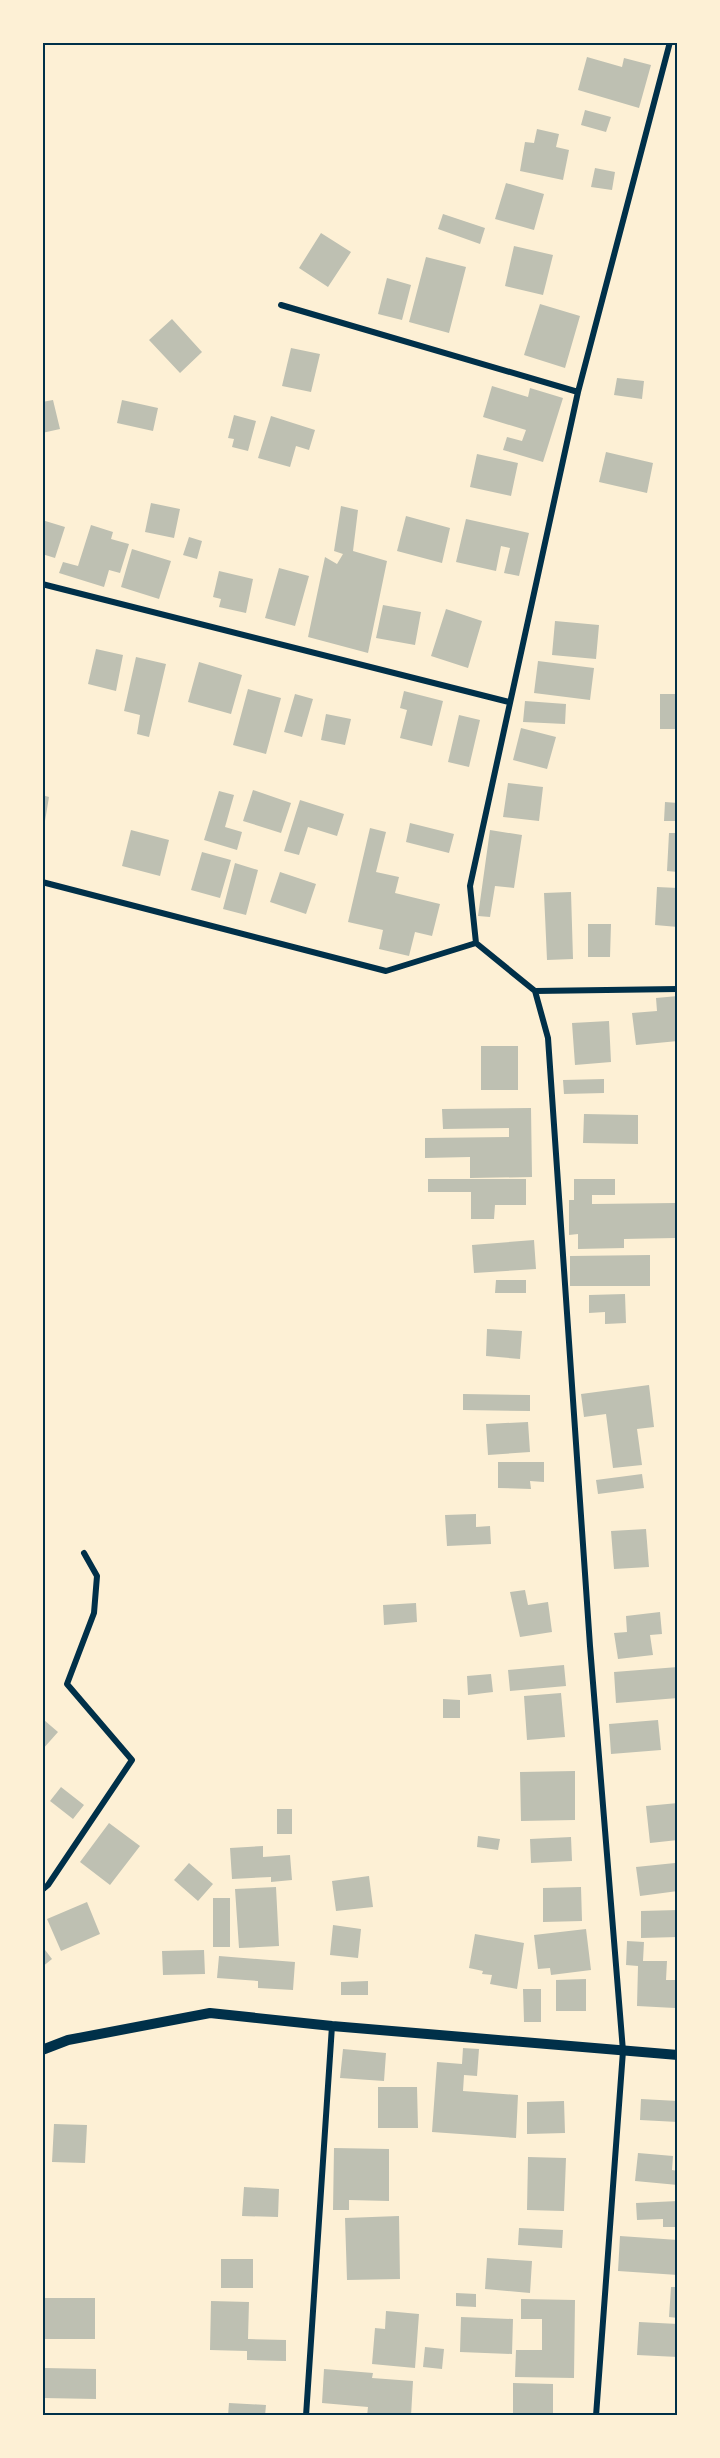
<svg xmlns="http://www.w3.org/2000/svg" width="720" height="2458" viewBox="0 0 720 2458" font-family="'Fira Sans',sans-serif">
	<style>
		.building { fill: #bec0b2 }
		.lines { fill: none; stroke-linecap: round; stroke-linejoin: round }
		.minor { stroke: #003049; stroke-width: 6 }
		.tertiary { stroke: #003049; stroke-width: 10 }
		.neatline { fill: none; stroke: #003049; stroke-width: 2 }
	</style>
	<rect width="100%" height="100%" fill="#fdf0d5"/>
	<path class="building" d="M587 57 622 67 624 58 651 65 639 108 578 90Z
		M585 110 611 117 606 132 581 125Z
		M537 129 559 134 556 147 569 150 563 180 520 171 525 142 534 143Z
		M595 168 615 172 612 190 591 187Z
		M506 183 544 194 534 230 495 219Z
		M443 214 485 228 480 244 438 229Z
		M321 233 351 252 328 287 299 268Z
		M514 246 553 255 543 295 505 286Z
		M426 257 466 267 449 333 409 322Z
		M387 278 411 285 402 320 378 314Z
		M540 304 580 316 565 368 524 355Z
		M172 319 202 352 180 373 149 340Z
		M291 348 320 354 311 392 282 386Z
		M617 378 644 381 642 399 614 395Z
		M492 386 528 397 530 388 563 398 543 462 503 450 507 437 522 441 526 430 483 417Z
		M53 400 60 429 42 433V402Z
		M122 400 158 408 153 431 117 423Z
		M234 415 256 421 248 451 232 447 234 439 228 438Z
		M271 416 315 430 309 450 296 446 290 467 258 458Z
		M606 452 653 463 647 493 599 482Z
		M477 454 518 463 511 496 470 487Z
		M151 503 180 509 174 538 145 532Z
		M341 506 358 510 353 551 387 561 368 653 308 637 325 557 337 564 343 554 334 551Z
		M406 516 450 528 442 563 397 551Z
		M466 519 529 533 519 576 504 573 510 548 501 546 496 571 456 562Z
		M42 520 65 527 55 558 42 554Z
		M91 525 113 532 111 539 129 544 120 573 109 570 104 587 59 573 63 562 78 566Z
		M189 537 202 541 197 559 183 555Z
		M132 549 171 561 159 599 121 587Z
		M279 568 309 576 295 626 265 618Z
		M219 571 253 579 246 613 219 607 221 599 213 597Z
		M383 605 421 612 415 645 376 638Z
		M446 609 482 621 468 668 431 656Z
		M555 621 599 625 596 659 552 655Z
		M96 649 123 655 116 691 88 684Z
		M136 657 166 664 149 737 137 734 140 715 124 711Z
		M538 661 594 668 590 700 534 693Z
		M199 662 242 675 231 714 188 702Z
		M248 689 281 698 266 754 233 745Z
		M404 691 443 701 432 746 400 738 407 710 400 708Z
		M295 694 313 699 302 737 284 732Z
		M660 694H678V729H660Z
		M525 701 566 704 565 724 523 722Z
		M326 714 351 719 345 745 321 740Z
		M459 715 480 720 469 767 448 762Z
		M521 728 556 737 547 769 513 760Z
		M508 783 543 787 539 821 503 817Z
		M253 790 291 803 281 833 243 821Z
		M219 791 234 795 225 827 242 832 237 850 204 840Z
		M42 795 49 797 44 827 42 826Z
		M300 800 344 814 337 836 308 827 299 855 284 851Z
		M665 802 678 803V821H664Z
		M410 823 454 834 449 853 406 842Z
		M370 828 386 832 376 872 399 877 395 893 440 904 432 936 415 932 409 956 379 949 383 930 348 922Z
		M131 830 169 840 160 876 122 866Z
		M490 830 522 835 514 888 495 886 490 917 478 916Z
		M669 833H678V872L667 871Z
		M202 852 231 860 220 898 191 890Z
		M235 863 258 870 246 915 223 909Z
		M280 872 316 884 306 914 270 902Z
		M657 887 678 888V927L655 925Z
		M571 892 573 959 547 960 544 893Z
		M588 924H611L610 957H588Z
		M678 996V1041L636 1045 632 1013 657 1011 656 998Z
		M609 1021 611 1062 575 1065 572 1023Z
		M481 1046H518V1090H481Z
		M604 1079V1093L564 1094 563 1080Z
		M531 1108 532 1177 470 1178V1157L425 1158V1138L509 1137V1128L443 1129 442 1109Z
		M584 1114 638 1115V1144L583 1143Z
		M428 1179H526V1205H495L494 1219H471V1192H428Z
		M574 1179H615V1195H592V1204L675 1203V1238L624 1239V1248L578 1249V1234L569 1235V1200H574Z
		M534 1240 536 1269 474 1273 472 1245Z
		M650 1255V1286H570V1256Z
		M496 1280H526V1293H495Z
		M625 1294 626 1323 605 1324V1312L589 1313V1295Z
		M487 1329 522 1331 520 1359 486 1356Z
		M649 1385 654 1427 637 1429 642 1465 613 1468 606 1414 584 1417 581 1394Z
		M463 1394 530 1395V1411L463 1410Z
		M528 1422 530 1452 488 1455 486 1424Z
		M498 1462H544V1482L530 1481 531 1489 498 1488Z
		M642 1474 644 1488 598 1494 596 1480Z
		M476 1514V1527L490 1526 491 1544 447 1546 445 1515Z
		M646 1529 649 1567 614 1569 611 1531Z
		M525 1590 528 1605 548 1602 552 1632 520 1637 510 1592Z
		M416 1603 417 1622 384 1625 383 1605Z
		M660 1612 662 1634 650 1635 653 1655 618 1659 614 1633 627 1632 626 1616Z
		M564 1665 566 1686 510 1691 508 1670Z
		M678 1667V1698L616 1703 614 1672Z
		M491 1674 493 1692 468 1695 467 1676Z
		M561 1693 565 1737 527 1740 524 1696Z
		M443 1699 460 1700V1718H443Z
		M44 1720 58 1732 42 1750V1722Z
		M658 1720 661 1750 611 1754 609 1724Z
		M575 1771V1820L521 1821 520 1772Z
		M61 1787 84 1805 73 1819 50 1801Z
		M678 1803V1840L650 1843 646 1806Z
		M277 1809H292V1834H277Z
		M109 1823 140 1846 110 1885 80 1862Z
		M478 1836 500 1839 498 1850 477 1847Z
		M571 1837 572 1861 531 1863 530 1839Z
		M263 1846V1857L290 1855 292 1880 271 1882V1877L232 1879 230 1848Z
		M189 1863 213 1884 198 1901 174 1880Z
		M675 1863 678 1891 640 1896 636 1867Z
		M369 1876 373 1907 336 1911 332 1881Z
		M276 1887 279 1946 239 1948 235 1889Z
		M581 1887 582 1921 543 1922V1888Z
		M213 1898H230V1947H213Z
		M87 1902 100 1934 61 1951 47 1919Z
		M678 1910V1937L641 1938V1911Z
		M333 1925 361 1929 358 1958 330 1955Z
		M586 1929 591 1970 551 1975 550 1968 538 1969 534 1935Z
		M475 1934 524 1943 517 1989 490 1984 492 1975 482 1974 483 1971 469 1968Z
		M627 1941 644 1942 643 1961H667L666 1980H676L675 2008 637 2006 638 1966 626 1965Z
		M42 1946 52 1959 42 1967Z
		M204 1950 205 1974 163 1975 162 1951Z
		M219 1956 295 1962 293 1990 258 1988V1981L217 1978Z
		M586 1979V2011H556V1980Z
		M368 1981V1995H341V1982Z
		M523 1989H541V2022H524Z
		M463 2048 479 2049 477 2076 464 2075 463 2091 518 2095 516 2138 432 2132 437 2062 462 2064Z
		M343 2049 386 2053 384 2081 340 2078Z
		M378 2087H417L418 2128H378Z
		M641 2099 678 2101V2122L640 2120Z
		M564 2101 565 2133 527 2134V2102Z
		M54 2124 87 2125 85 2163 52 2162Z
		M334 2148 389 2149V2201L349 2200V2210H333Z
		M638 2153 673 2156 672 2170 678 2171V2185L635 2181Z
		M528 2157 566 2158 564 2211 527 2210Z
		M244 2187 279 2189 278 2217 242 2216Z
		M678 2201V2227H663V2219L637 2220 636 2203Z
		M399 2216 400 2279 347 2280 345 2218Z
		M519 2228 563 2230 562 2248 518 2245Z
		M620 2236 678 2240V2275L618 2271Z
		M487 2258 532 2261 530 2293 485 2289Z
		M221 2259H253V2288H221Z
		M671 2287H678V2318L669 2317Z
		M456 2293 476 2294V2307L456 2306Z
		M42 2298H95V2339H42Z
		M521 2299 575 2300 574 2378 515 2377 516 2350H542V2319H521Z
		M211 2301 249 2302 248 2339 286 2340V2361L247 2360V2351L210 2350Z
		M386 2311 419 2314 415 2368 372 2364 375 2328 385 2329Z
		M461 2317 513 2319 512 2354 460 2352Z
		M639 2322 678 2324V2357L637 2355Z
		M425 2347 444 2349 442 2369 423 2367Z
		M44 2368 96 2369V2399L43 2398Z
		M324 2369 373 2373 372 2378 413 2381 411 2416H367L368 2407 322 2403Z
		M513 2383 553 2384V2414H564V2416H513Z
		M229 2403 266 2405 265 2416H228Z"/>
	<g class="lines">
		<path class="minor" d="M281 305 578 392 470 886 476 943 535 991 548 1038 590 1646 623 2051 596 2416
			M578 392 670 42
			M42 584 509 702
			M42 882 386 971 476 943
			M535 991 678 989
			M42 1890 48 1885 132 1760 67 1684 94 1613 97 1576 84 1553
			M306 2416 332 2026"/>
		<path class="tertiary" d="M42 2050 68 2040 210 2013 332 2026 678 2055"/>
	</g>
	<rect width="720" height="2458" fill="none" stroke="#fdf0d5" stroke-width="87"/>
	<rect x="44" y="44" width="632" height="2370" class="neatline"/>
</svg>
